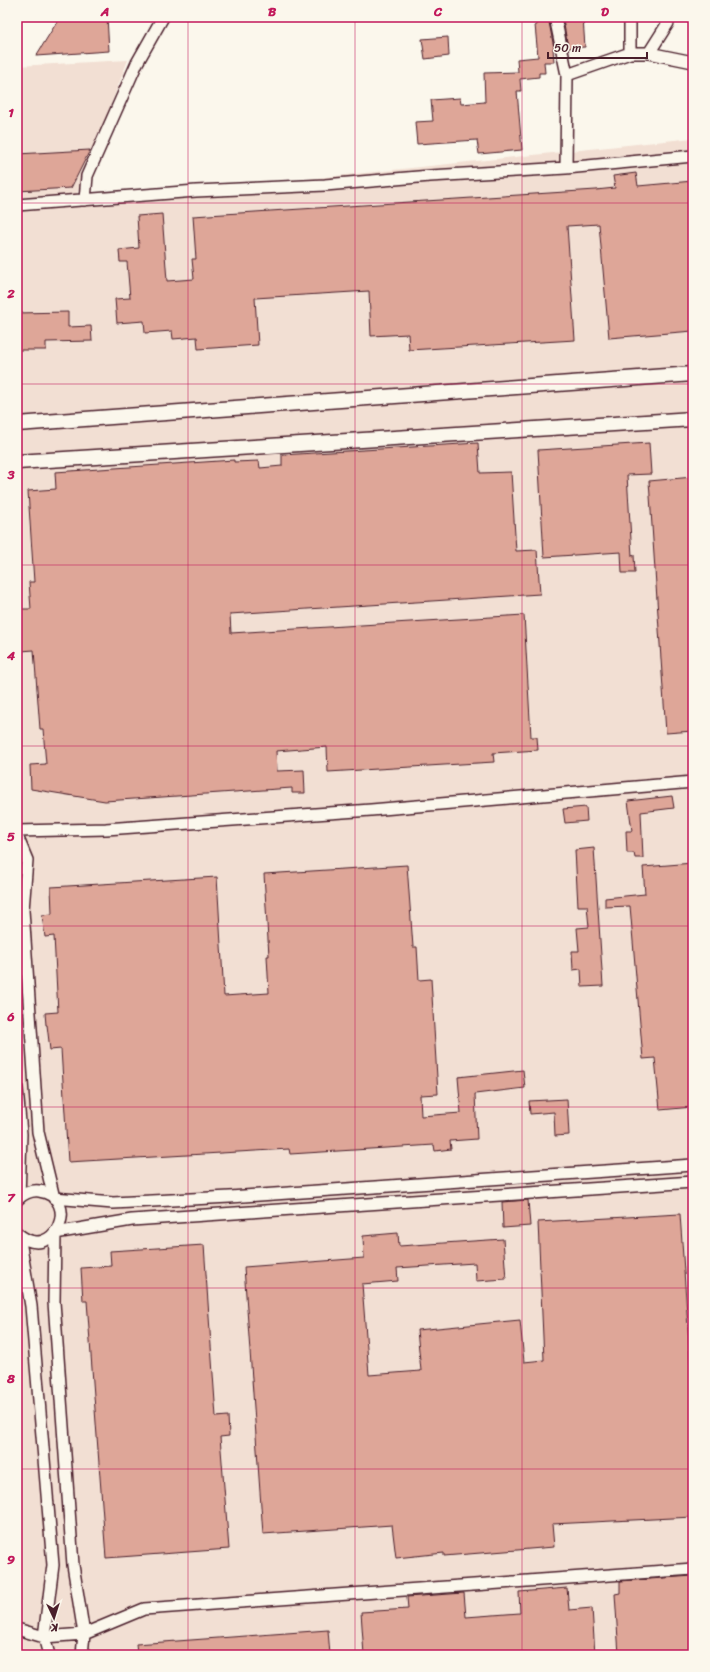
<svg xmlns="http://www.w3.org/2000/svg" width="710" height="1672" viewBox="0 0 710 1672" font-family="Sriracha,sans-serif">
	<style>
		.built { fill: #f2dfd3 }
		.building { fill: #dea698; stroke: #4a1f2b }
		.lines { fill: none; stroke-linecap: round; stroke-linejoin: round }
		.minor-casing { stroke: #4a1f2b; stroke-width: 14 }
		.tertiary-casing { stroke: #4a1f2b; stroke-width: 17 }
		.minor { stroke: #fbf7ec; stroke-width: 11 }
		.tertiary { stroke: #fbf7ec; stroke-width: 14 }
		.grid { fill: none; stroke: #c2185b; stroke-width: 1; stroke-opacity: 0.55 }
		.neatline { fill: none; stroke: #c2185b; stroke-width: 1.5 }
		.grid-label { font-size: 13px; text-anchor: middle; font-weight: bold; fill: #c2185b }
	</style>
	<rect width="100%" height="100%" fill="#fbf7ec"/>
	<filter id="ink" filterUnits="userSpaceOnUse"><feTurbulence type="fractalNoise" baseFrequency=".025" numOctaves="2"/><feDisplacementMap in="SourceGraphic" scale="8" xChannelSelector="R" yChannelSelector="G"/><feConvolveMatrix kernelMatrix="1 2 1 2 8 2 1 2 1" color-interpolation-filters="sRGB"/></filter>
	<g filter="url(#ink)">
		<path class="built" d="M128 60 76 196 17 198V66Z
			M693 138V1655H17V210Z"/>
		<path class="building" d="M60 17H107L109 51 36 56Z
			M537 17H548L554 48H553L554 62H544L545 73H539V77L520 79 521 91H517L522 150 479 154 477 140 417 144 415 122 433 121 431 100 460 98 461 104 485 102 484 73 518 72 517 59 538 57 535 25H537Z
			M583 18 585 47 568 48 563 19Z
			M448 37 449 56 425 59 422 39Z
			M90 150 71 188 17 191V154Z
			M636 173 638 186 693 181V331L609 338 599 224 567 226 575 340 409 350 408 334 371 336 369 291 255 298 258 345 198 349 197 337 173 339 172 331 145 333 144 321 117 323 115 299 130 298 127 262H120L119 250 139 248 137 216 162 214 167 281 194 279 192 259H196L193 216 596 190 615 188 613 176Z
			M68 312V327L91 326 92 341 46 342V350H17V313Z
			M478 443 480 473 511 472 516 551 537 550 540 594 230 614 231 633 524 615 531 737H537L538 750 493 753 494 762 328 772 327 747 276 751 277 771 304 770 305 793H292V788L105 801 31 789 30 765 46 764 43 729H40L34 650 21 651 19 609H31L29 582H34L28 491 56 489 55 472 234 460V462L259 461 260 468 282 466V455Z
			M649 443 651 474 627 475 632 556 634 555 635 573H622L621 552 544 557 538 450Z
			M693 477V731L666 733 649 481Z
			M672 796 674 808 641 812 643 858H635L634 853H627L626 831H632L628 801Z
			M586 807 587 821 565 823 563 809Z
			M594 848 603 986 582 987 581 969 573 970 572 951H579L577 928 589 927 587 906H578L575 850Z
			M693 863V1107L660 1110 655 1058 643 1059 630 906 605 907V898L645 894 643 867Z
			M407 865 413 947H417L419 980 431 979 438 1094 420 1095 421 1116 461 1113 458 1077 523 1070 525 1088 475 1094 477 1139 450 1141 451 1149 435 1151 434 1145 290 1154 289 1149 68 1162 61 1049 50 1050 47 1025H46L45 1013 58 1012 54 936 45 937 42 915 52 914 51 887 217 877 224 996 269 993 267 956H269L264 874Z
			M567 1099 569 1135 555 1136 554 1112 530 1114 529 1101Z
			M528 1200 530 1226 503 1228 502 1202Z
			M680 1214 693 1399V1517L552 1524 554 1547 444 1556V1553L396 1558 392 1525 263 1534 244 1267 364 1258 363 1236 398 1233 399 1246 503 1239 506 1279 476 1281 475 1263 397 1268 398 1281 362 1284 369 1375 421 1371 417 1330 520 1320 524 1362 544 1360 538 1222Z
			M204 1245 216 1417 228 1416 229 1436 220 1437 229 1549 106 1558 87 1301H83L81 1268 111 1266 110 1251Z
			M693 1576V1655H619L615 1594 620 1593V1581Z
			M567 1588 569 1610 592 1608 595 1655H364L361 1612 408 1609 407 1597 464 1593 466 1617 520 1613 519 1592Z
			M328 1630 330 1655H137L136 1644Z"/>
		<g class="lines">
			<g class="minor-casing">
				<path id="minor" d="M630 17V53
					M649 53 668 23 669 17
					M567 75 630 53H649L693 62
					M566 168 693 156
					M85 200 87 176 137 63 163 17
					M17 205 196 191 325 185 430 176 566 168 567 75 555 17
					M17 831 106 829 371 810 693 782
					M17 836 27 860 23 910 38 1132 54 1198 113 1203 230 1197 693 1165
					M17 1088 21 1134 19 1198 17 1199
					M17 1200C22 1194 31 1190 39 1191 83 1197 54 1266 17 1233
					M17 1235H19L31 1306 53 1565 44 1637 49 1655
					M17 1629 44 1637 84 1634 144 1609 693 1569
					M82 1655 84 1634 73 1565 54 1302 55 1233 132 1220 693 1182"/>
			</g>
			<g class="tertiary-casing">
				<path id="tertiary" d="M17 424 693 374
					M17 462 693 419"/>
			</g>
			<use href="#minor" class="minor"/>
			<use href="#tertiary" class="tertiary"/>
		</g>
	</g>
	<path class="grid" d="M188 17V1655M355 17V1655M522 17V1655M17 203H693M17 384H693M17 565H693M17 746H693M17 926H693M17 1107H693M17 1288H693M17 1469H693"/>
	<rect width="710" height="1672" fill="none" stroke="#fbf7ec" stroke-width="44"/>
	<g transform="translate(54 1618) rotate(176)" stroke="#fbf7ec" stroke-width="3" paint-order="stroke">
	<path d="M0-3L7 15L0 10L-7 15Z" fill="#4a1f2b"/>
	<text y="-6" font-size="11" font-weight="bold" text-anchor="middle" fill="#4a1f2b">K</text>
	</g>
	<path d="M548 52v6h99v-6" fill="none" stroke="#4a1f2b" stroke-width="2"/>
	<text x="554" y="52" font-size="12" fill="#4a1f2b" stroke="#fbf7ec" stroke-width="3" paint-order="stroke">50 m</text>
	<rect x="22" y="22" width="666" height="1628" class="neatline"/>
	<g class="grid-label">
		<text x="105" y="16">A</text>
		<text x="272" y="16">B</text>
		<text x="438" y="16">C</text>
		<text x="605" y="16">D</text>
		<text x="11" y="117">1</text>
		<text x="11" y="298">2</text>
		<text x="11" y="479">3</text>
		<text x="11" y="660">4</text>
		<text x="11" y="841">5</text>
		<text x="11" y="1021">6</text>
		<text x="11" y="1202">7</text>
		<text x="11" y="1383">8</text>
		<text x="11" y="1564">9</text>
	</g>
</svg>
